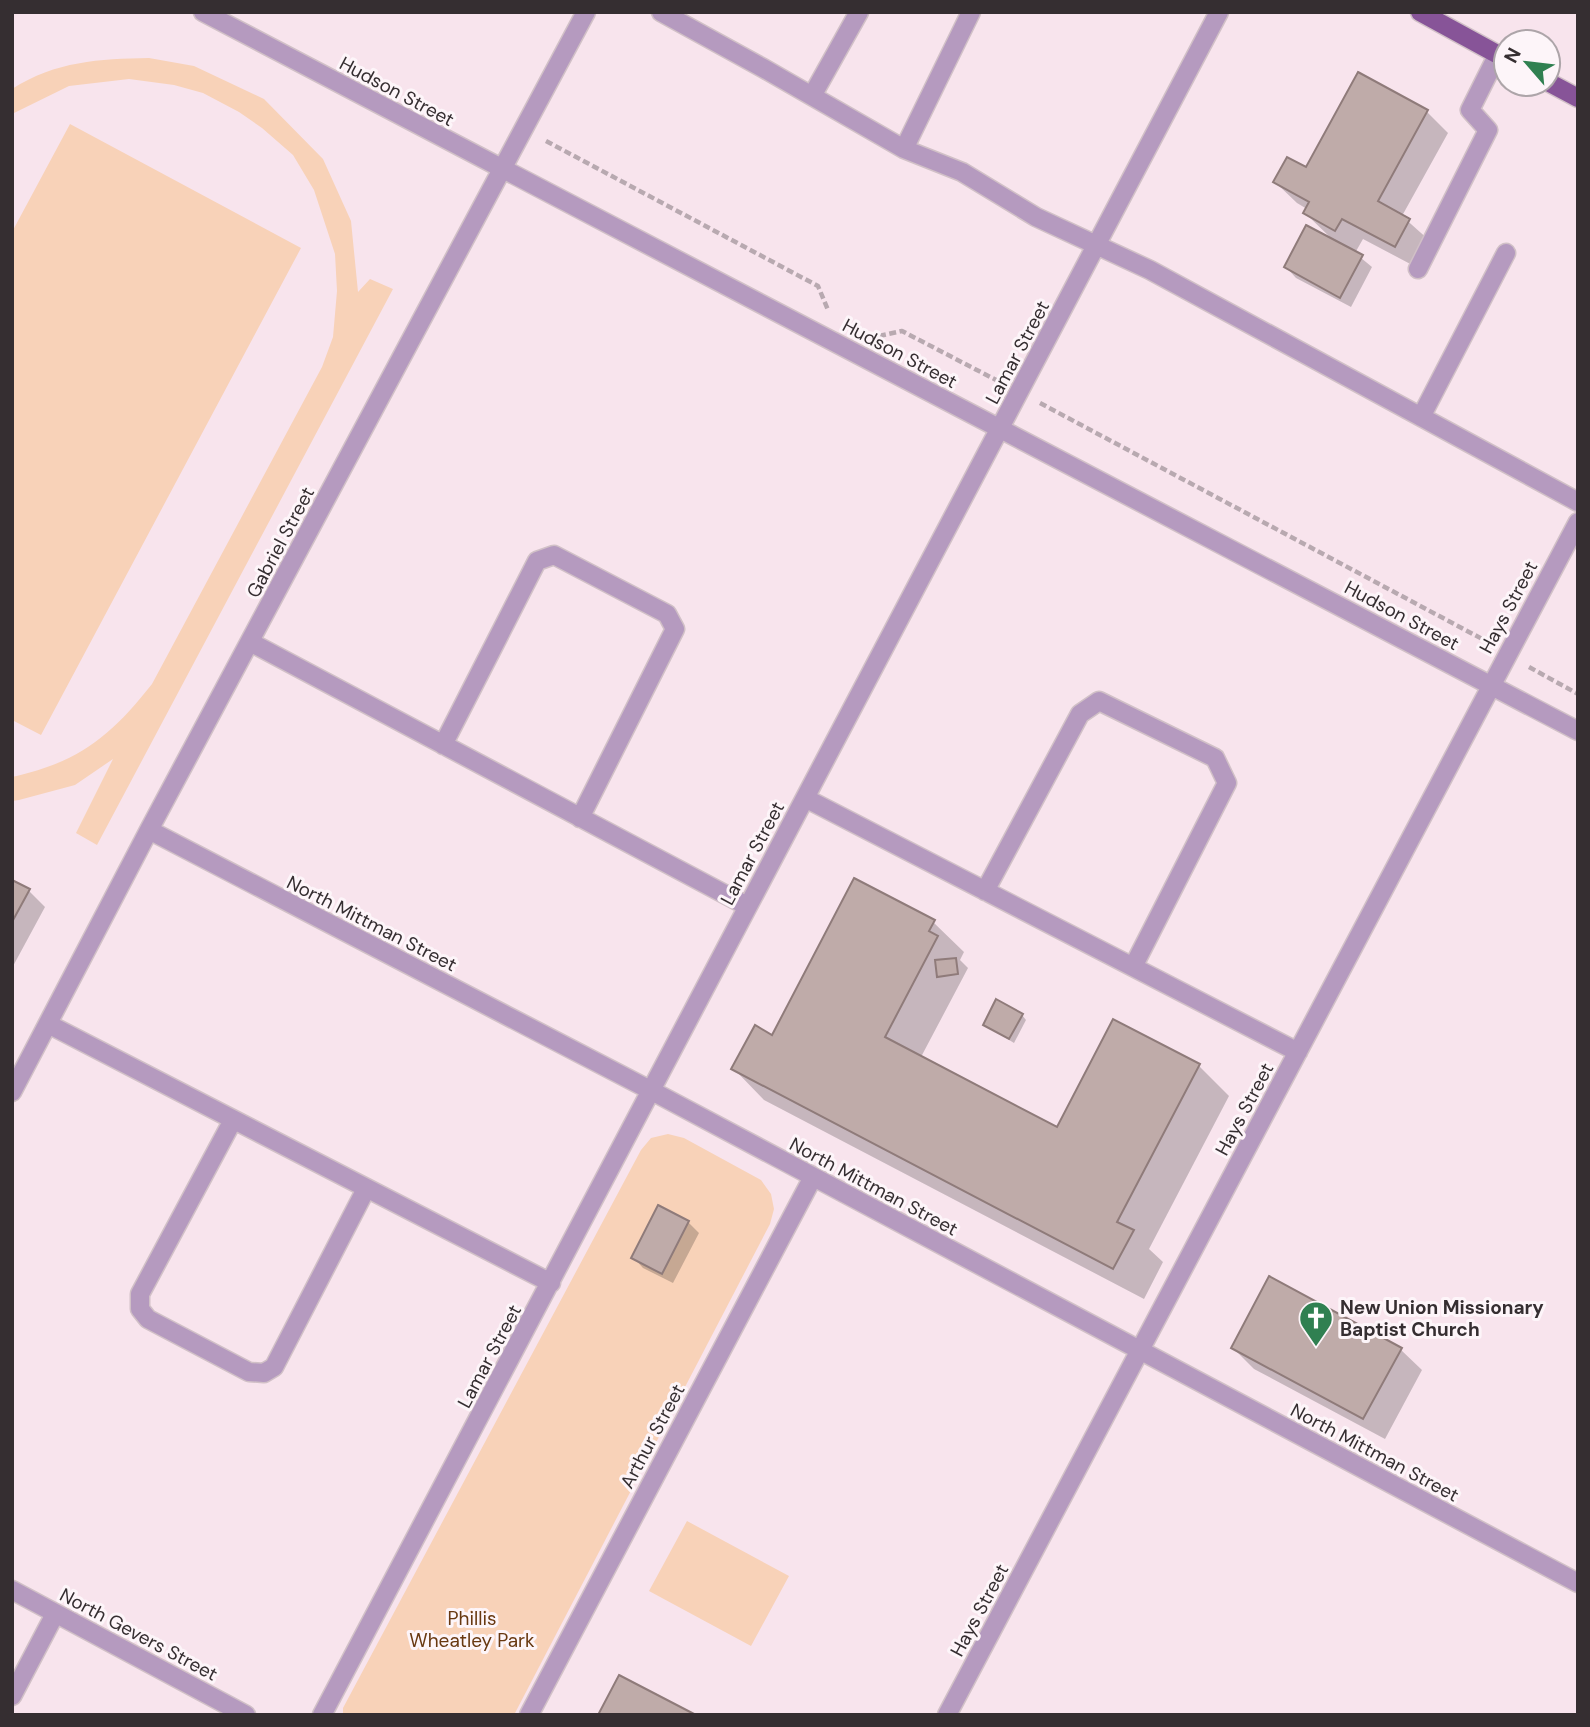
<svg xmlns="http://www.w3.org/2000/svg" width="1590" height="1727" viewBox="0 0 1590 1727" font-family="'DM Sans',sans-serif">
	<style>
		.green { fill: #f8d2b8 }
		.shadow { fill: #0003 }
		.building { fill: #bfaba9; stroke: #8f7b7a; stroke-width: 2 }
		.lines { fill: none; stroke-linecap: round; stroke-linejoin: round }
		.minor-casing { stroke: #d1c0c7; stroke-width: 21 }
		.major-casing { stroke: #d1c0c7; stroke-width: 21 }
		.path { stroke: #b8a9b0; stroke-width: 4.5; stroke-dasharray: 7 3.5; stroke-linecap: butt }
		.minor { stroke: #b59abf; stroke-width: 18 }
		.major { stroke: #875498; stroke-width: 18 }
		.labels { text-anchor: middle; stroke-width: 6; stroke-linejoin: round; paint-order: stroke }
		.street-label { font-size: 19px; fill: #352e31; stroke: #fdf5f9 }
		.poi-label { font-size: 19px; font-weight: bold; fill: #352e31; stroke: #fdf5f9; text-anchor: start }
		.park-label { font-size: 19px; fill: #683810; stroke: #fdf5f9 }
	</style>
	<rect width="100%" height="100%" fill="#f8e4ed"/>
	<path class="green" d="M149 58 194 66 264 99 323 159 351 221 358 292 370 279 393 289 97 845 76 833 113 759 75 785 19 800 12 801V777C79 762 110 737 152 684L322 367 333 337 337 291 335 254 314 190 293 155 262 128 239 112 203 93 174 85 129 79 69 86 12 114V89C56 61 99 59 149 58Z
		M70 124 301 248 41 735 12 720V232Z
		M668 1134 684 1138 761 1180 771 1194 774 1209 770 1224 514 1715H343V1708L641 1150 651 1138Z
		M687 1521 789 1576 751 1646 649 1591Z"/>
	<path class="shadow" d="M1427 112 1448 133 1402 216 1430 241 1416 267 1363 239 1355 253 1372 267 1351 307 1296 278 1286 267 1333 240 1305 213 1307 209 1297 203 1275 182 1307 170Z
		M12 882 29 891 45 907 12 968Z
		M933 922 964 952 960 960 968 968 921 1057 1058 1129 1199 1066 1229 1096 1149 1249 1163 1262 1144 1299 764 1100 734 1069 773 1037Z
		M1022 1015 1026 1020 1014 1043 985 1025Z
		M659 1207 688 1222 699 1233 673 1283 643 1268 633 1257Z
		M1233 1348 1400 1349 1422 1370 1385 1439 1254 1369Z"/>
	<path class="building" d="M1358 72 1428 110 1378 201 1410 219 1395 247 1342 219 1335 231 1303 213 1309 202 1273 182 1287 157 1306 167Z
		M1306 225 1363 255 1340 298 1284 267Z
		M854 878 935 920 929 931 938 936 885 1037 1057 1127 1113 1019 1200 1064 1117 1222 1134 1230 1113 1269 731 1069 755 1025 772 1035Z
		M12 880 30 889 12 922Z
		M956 958 958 974 937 977 935 960Z
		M996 999 1023 1014 1009 1039 983 1025Z
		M658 1205 689 1221 662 1274 631 1258Z
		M1269 1276 1402 1348 1363 1419 1231 1348Z
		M619 1675 696 1715H598Z"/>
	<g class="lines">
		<g class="minor-casing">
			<path id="minor" d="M203 12 1578 731
				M661 12 763 68 904 149 962 172 1036 217 1150 270 1578 502
				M812 96 859 12
				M904 149 971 12
				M1418 269 1488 130 1470 110 1498 54
				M1421 417 1506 253
				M250 642 747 906
				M443 745 537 561 554 555 667 614 675 629 580 818
				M805 798 1298 1052
				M149 830 652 1091 1578 1583
				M985 891 1080 714 1099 701 1215 758 1227 783 1133 967
				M48 1024 551 1283
				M12 1092 149 830 586 12
				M233 1120 140 1294V1309L148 1319 249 1372 264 1373 274 1367 366 1189
				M12 1590 246 1715
				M12 1696 55 1614
				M322 1715 1219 12
				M529 1715 813 1177
				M947 1715 1578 522"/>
		</g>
		<g class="major-casing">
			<path id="major" d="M1420 12 1506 59
				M1548 82 1578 98"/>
		</g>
		<path class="path" d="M546 141 818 286 828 310
			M879 336 902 331 998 381
			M1040 403 1486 641
			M1529 667 1578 694"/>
		<use href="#minor" class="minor"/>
		<use href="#major" class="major"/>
	</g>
	<defs>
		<g id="church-pin" transform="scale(1.75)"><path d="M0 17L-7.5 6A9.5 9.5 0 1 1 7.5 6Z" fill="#308051" stroke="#fdf5f9"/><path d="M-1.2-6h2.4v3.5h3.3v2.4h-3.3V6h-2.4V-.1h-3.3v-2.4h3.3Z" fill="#fff"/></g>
	</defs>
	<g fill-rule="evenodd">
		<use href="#church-pin" x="1316" y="1318"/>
	</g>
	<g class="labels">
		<g class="street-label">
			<text transform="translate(397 91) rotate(28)" y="7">Hudson Street</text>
			<text transform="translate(1017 352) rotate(-62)" y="7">Lamar Street</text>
			<text transform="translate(900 353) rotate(28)" y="7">Hudson Street</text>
			<text transform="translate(280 542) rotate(-62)" y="7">Gabriel Street</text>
			<text transform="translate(1508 607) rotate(-62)" y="7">Hays Street</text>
			<text transform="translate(1402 615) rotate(28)" y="7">Hudson Street</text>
			<text transform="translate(752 853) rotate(-62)" y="7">Lamar Street</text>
			<text transform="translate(372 923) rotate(27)" y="7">North Mittman Street</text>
			<text transform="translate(1244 1109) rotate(-62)" y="7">Hays Street</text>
			<text transform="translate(874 1186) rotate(28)" y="7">North Mittman Street</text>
			<text transform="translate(489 1356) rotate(-62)" y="7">Lamar Street</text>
			<text transform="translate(652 1436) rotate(-62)" y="7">Arthur Street</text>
			<text transform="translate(1375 1452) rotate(28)" y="7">North Mittman Street</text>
			<text transform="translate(979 1610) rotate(-62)" y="7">Hays Street</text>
			<text transform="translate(139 1634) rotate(28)" y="7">North Gevers Street</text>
		</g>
		<g class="poi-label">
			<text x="1340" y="1314">New Union Missionary<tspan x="1340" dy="22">Baptist Church</tspan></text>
		</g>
		<g class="park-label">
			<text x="472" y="1625">Phillis<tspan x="472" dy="22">Wheatley Park</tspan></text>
		</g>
	</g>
	<rect width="1590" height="1727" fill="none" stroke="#352e31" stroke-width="28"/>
	<g transform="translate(1527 63) rotate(298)"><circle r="33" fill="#fdf5f9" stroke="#ada5a9" stroke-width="2"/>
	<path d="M0-5L12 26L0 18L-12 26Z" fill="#308051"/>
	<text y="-10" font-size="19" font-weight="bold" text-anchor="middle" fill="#352e31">N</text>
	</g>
</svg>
